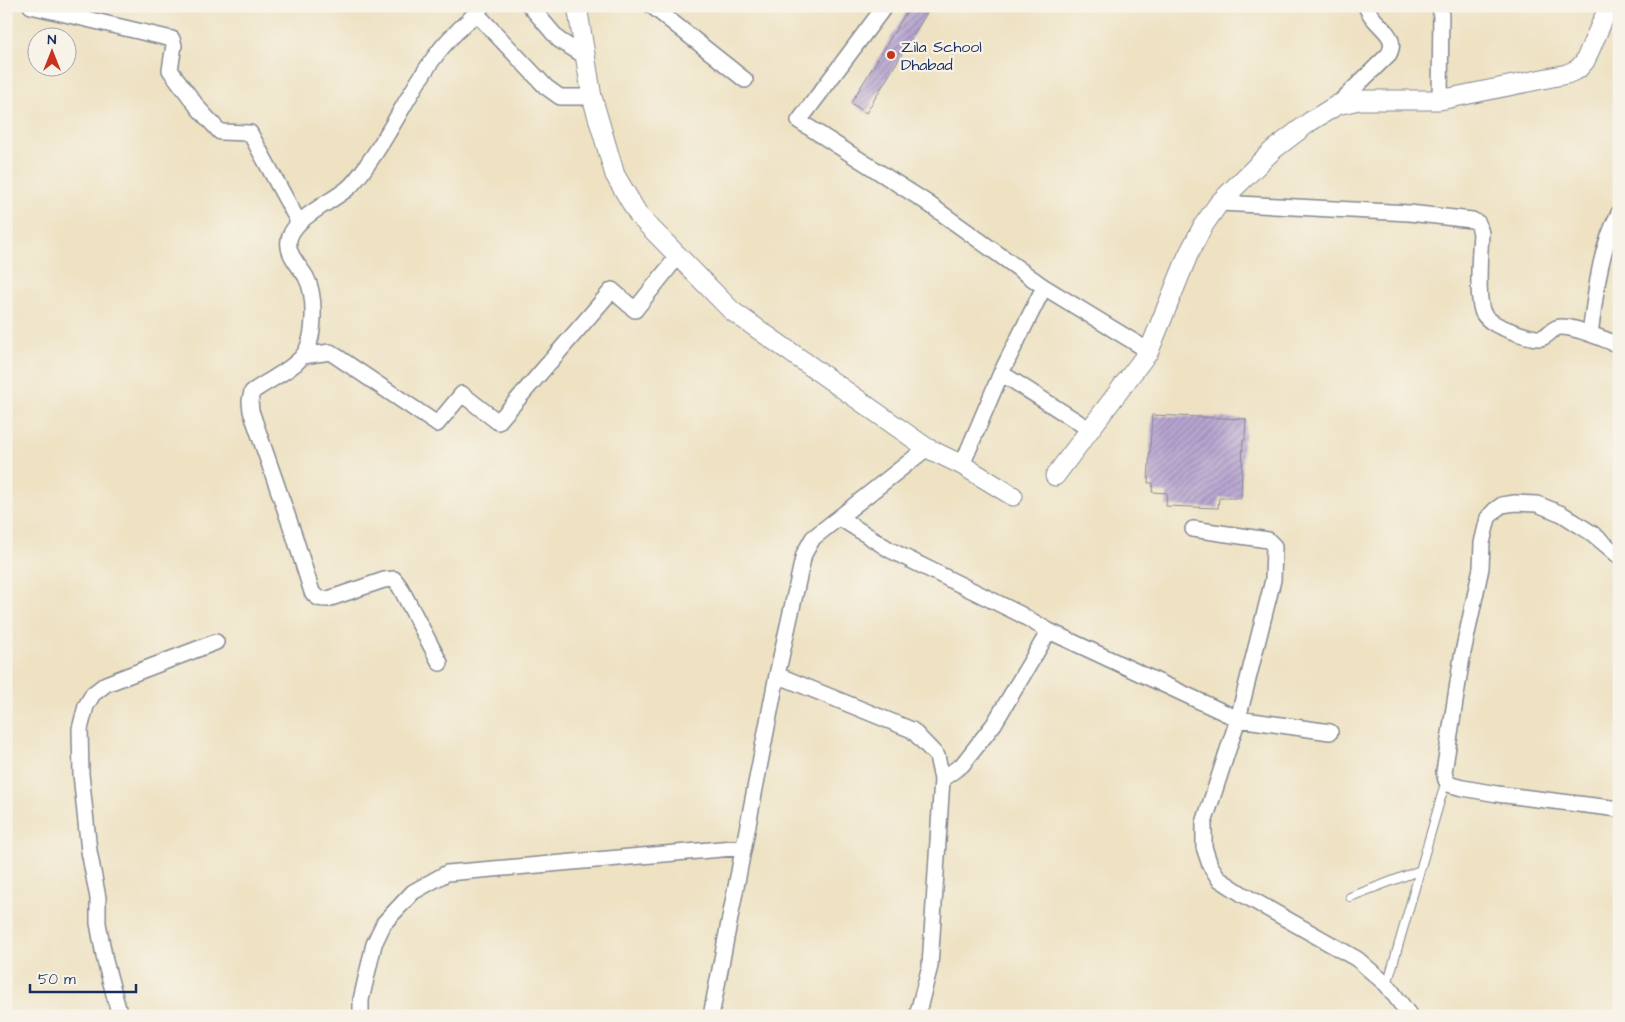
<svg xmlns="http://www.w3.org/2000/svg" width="1625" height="1022" viewBox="0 0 1625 1022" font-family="'Architects Daughter',sans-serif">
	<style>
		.building { fill: url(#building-hatch) }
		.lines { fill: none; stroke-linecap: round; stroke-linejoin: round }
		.service-casing { stroke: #848890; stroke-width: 10 }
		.minor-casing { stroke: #848890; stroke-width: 18 }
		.tertiary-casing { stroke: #848890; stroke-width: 21 }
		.service { stroke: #fff; stroke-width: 8 }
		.minor { stroke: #fff; stroke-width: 15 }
		.tertiary { stroke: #fff; stroke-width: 19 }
		.poi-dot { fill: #c8321e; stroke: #f7f3e8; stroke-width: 2 }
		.labels { text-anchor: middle; stroke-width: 4.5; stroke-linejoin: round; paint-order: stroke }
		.poi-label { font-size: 16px; fill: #1b2f5e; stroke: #f7f3e8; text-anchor: start }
	</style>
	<defs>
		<pattern id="building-hatch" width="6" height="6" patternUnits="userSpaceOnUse" patternTransform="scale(1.25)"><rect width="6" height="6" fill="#b7a5d0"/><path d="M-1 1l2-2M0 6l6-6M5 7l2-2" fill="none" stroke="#9487ac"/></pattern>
	</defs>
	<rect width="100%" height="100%" fill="#f7f3e8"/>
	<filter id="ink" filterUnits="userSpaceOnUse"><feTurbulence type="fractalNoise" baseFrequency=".02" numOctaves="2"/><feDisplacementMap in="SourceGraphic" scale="10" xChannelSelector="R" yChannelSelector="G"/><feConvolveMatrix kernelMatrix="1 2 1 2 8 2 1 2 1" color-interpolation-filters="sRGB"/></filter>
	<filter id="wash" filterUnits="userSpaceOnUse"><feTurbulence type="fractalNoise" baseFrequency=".0096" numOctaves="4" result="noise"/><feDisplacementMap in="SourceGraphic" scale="20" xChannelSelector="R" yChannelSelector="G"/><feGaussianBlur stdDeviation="1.12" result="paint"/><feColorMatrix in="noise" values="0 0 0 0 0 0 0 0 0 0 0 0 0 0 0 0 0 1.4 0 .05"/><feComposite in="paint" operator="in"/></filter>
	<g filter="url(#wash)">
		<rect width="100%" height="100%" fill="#eee2c3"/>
		<g id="blocks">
			<path class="building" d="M910 6H931L866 113 851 103Z
				M1152 415 1246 419 1245 440H1243L1241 498H1219L1218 508 1166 506 1167 493 1152 492 1153 483H1148Z"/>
		</g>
	</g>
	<g filter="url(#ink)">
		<use href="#blocks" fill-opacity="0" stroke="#848890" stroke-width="1"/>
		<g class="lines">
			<g class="service-casing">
				<path id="service" d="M1350 897 1418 871
					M1387 985 1446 780"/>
			</g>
			<g class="minor-casing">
				<path id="minor" d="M31 6 172 39 174 45 170 70 199 109 220 132 250 133 299 223
					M530 6 559 40 586 57
					M652 6 745 80
					M885 6 799 121 926 202 1044 287 1149 351
					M476 13 546 87 560 97H592
					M1440 100 1441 6
					M1337 105 1389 54C1400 33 1373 27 1366 6
					M1219 203 1409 213 1472 220 1478 223 1481 233C1480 252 1476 297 1483 313 1489 323 1501 327 1511 331 1520 334 1532 339 1541 338 1549 336 1552 327 1561 327 1578 327 1602 339 1619 345
					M1590 334C1596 293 1599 251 1619 213
					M303 356 330 352 437 424 462 394 498 422 612 290 635 310 678 256
					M1001 373 1089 429
					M962 465 1001 373 1044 287
					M840 518 890 550 1020 614 1049 631 1238 719 1330 732
					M1193 529 1268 540 1274 546 1273 580 1238 719 1204 823V847L1210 865 1219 879 1242 894 1357 959 1387 985 1410 1016
					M1619 556 1593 534 1562 514 1537 504 1515 503 1502 505 1495 510 1488 518 1482 543 1481 568 1462 657 1444 772 1446 780 1451 785 1463 788 1497 794 1619 809
					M440 663 400 587 394 579 384 580 328 599C320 599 317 599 312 592L294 535 251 411 250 401 252 392C268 380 289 372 302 357 316 341 316 295 306 277 299 265 284 252 290 236 297 217 331 202 347 189 356 182 363 171 369 162 395 126 412 85 440 50 452 34 469 22 482 6
					M777 675 912 730 937 756 942 779 930 966 917 1016
					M942 779 962 765 994 724 1049 631
					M120 1016 105 961 98 923V898L89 851 81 774 80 729 86 706 93 694 106 684 216 642
					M361 1016V1000L374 944 384 923 413 892 447 873 744 847
					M711 1016 777 675 804 554 813 538 927 448"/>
			</g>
			<g class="tertiary-casing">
				<path id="tertiary" d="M581 6 578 12 592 97 615 175 639 216 732 311 927 448 962 465 1013 496
					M1055 476 1149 351 1188 255 1203 226 1219 203 1273 150 1311 121 1337 105 1359 100H1440L1567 74 1578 69 1585 61 1609 6"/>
			</g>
			<use href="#service" class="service"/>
			<use href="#minor" class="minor"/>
			<use href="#tertiary" class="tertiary"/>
		</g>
	</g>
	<circle class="poi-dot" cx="891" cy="55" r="5"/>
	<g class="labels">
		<g class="poi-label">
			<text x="901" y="52">Zila School<tspan x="901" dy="18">Dhabad</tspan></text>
		</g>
	</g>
	<rect width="1625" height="1022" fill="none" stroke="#f7f3e8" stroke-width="25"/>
	<g transform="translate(52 52)"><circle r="24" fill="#f7f3e8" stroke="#9fa5b1"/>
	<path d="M0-4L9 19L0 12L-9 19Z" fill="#c8321e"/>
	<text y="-8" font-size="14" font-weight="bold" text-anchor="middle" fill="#1b2f5e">N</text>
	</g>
	<path d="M30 984v8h106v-8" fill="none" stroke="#1b2f5e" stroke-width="2.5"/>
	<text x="38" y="984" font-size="15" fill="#1b2f5e" stroke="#f7f3e8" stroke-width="4" paint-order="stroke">50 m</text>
</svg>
